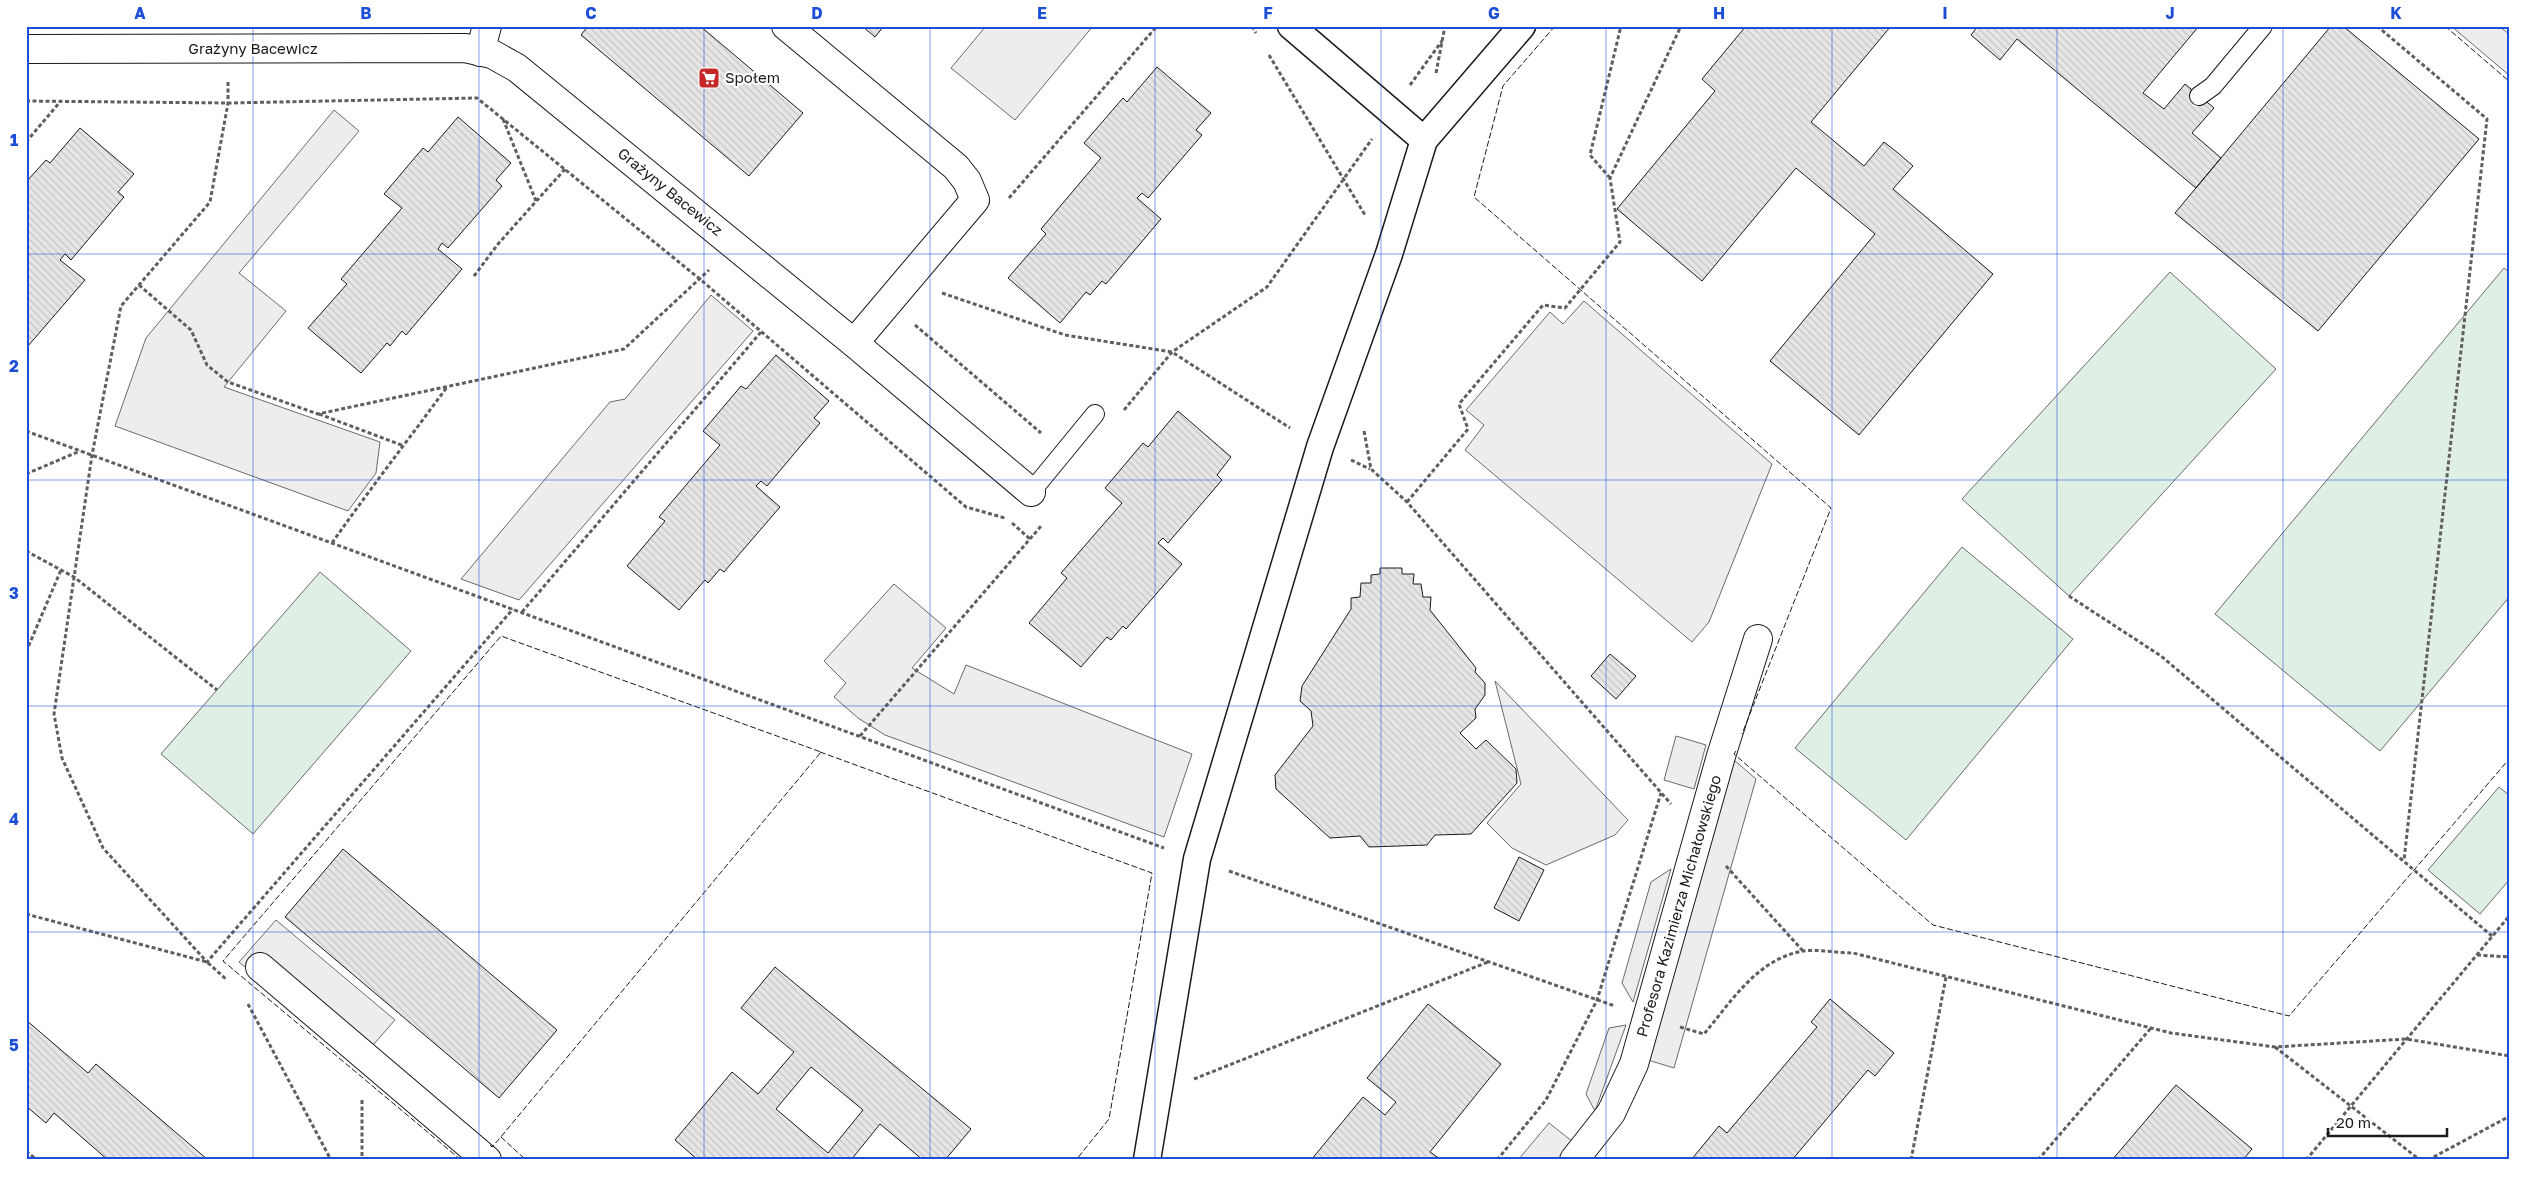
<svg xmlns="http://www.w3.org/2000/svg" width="2536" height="1186" viewBox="0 0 2536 1186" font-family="'Golos Text',sans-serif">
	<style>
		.garden { fill: #e0efe3; stroke: #6a6a6a }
		.parking { fill: #ededed; stroke: #6a6a6a }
		.building { fill: url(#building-back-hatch); stroke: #1a1a1a; fill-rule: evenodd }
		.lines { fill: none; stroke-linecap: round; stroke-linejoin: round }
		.service-casing { stroke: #1a1a1a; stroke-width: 20 }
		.pedestrian-casing { stroke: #1a1a1a; stroke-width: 29 }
		.minor-casing { stroke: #1a1a1a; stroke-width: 30 }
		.path { stroke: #5f5f5f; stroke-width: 3; stroke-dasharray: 4 2.5; stroke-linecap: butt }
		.service { stroke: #fff; stroke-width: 18 }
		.pedestrian { stroke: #fff; stroke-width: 26 }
		.minor { stroke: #fff; stroke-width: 28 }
		.fence { stroke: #1a1a1a; stroke-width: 1; stroke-dasharray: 6 2.5; stroke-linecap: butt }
		.grid { fill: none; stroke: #1d4ed8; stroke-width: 1; stroke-opacity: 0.55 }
		.labels { text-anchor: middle; stroke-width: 4; stroke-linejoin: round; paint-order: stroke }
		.street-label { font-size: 15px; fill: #1a1a1a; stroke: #fff }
		.poi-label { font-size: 15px; fill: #1a1a1a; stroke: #fff; text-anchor: start }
		.neatline { fill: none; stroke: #1d4ed8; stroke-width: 2 }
		.grid-label { font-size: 16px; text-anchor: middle; font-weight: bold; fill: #1d4ed8 }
	</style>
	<defs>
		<pattern id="building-back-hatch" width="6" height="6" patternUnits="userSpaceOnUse" patternTransform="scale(1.25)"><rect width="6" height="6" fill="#e6e6e6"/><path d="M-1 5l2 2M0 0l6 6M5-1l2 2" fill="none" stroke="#c5c5c5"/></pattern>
	</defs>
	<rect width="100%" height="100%" fill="#fff"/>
	<path class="garden" d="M2504 268 2510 273V596L2380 751 2215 614Z
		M2170 272 2276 369 2069 596 1962 499Z
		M1962 547 2073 639 1906 840 1795 748Z
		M320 572 411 651 253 834 161 754Z
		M2499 787 2510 796V879L2480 914 2428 870Z"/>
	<path class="parking" d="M986 26H1093L1015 120 951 68Z
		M2451 26H2499L2510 35V76Z
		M334 110 359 131 239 273 286 311 224 387 380 442 376 473 348 511 115 426 146 338Z
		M711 295 753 331 519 600 461 579 610 402 625 399Z
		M1584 301 1772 464 1709 622 1692 642 1465 450 1484 425 1466 410 1550 312 1563 324Z
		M894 584 946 628 912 668 954 694 966 665 1192 754 1164 837 885 735 858 718 834 697 846 683 824 661Z
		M1495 681 1628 820 1615 835 1546 865 1512 848 1487 823 1521 784Z
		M1676 736 1706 745 1694 789 1664 780Z
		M1734 760 1756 779 1674 1068 1648 1060Z
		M1671 869 1633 1002 1622 983 1651 882Z
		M276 920 395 1020 359 1061 239 962Z
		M1626 1025 1595 1111 1586 1094 1609 1028Z
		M1549 1123 1573 1142 1558 1160H1518Z"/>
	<path class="building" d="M588 26H700L803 113 749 176 581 35Z
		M862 26H884L875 37Z
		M1746 26H1891L1811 122 1864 166 1884 142 1898 153 1913 166 1893 189 1993 274 1859 435 1770 361 1875 234 1796 168 1702 281 1617 209 1715 91 1702 79Z
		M1978 26H2199L2143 93 2164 109 2185 84 2214 108 2192 133 2221 158 2196 188 2017 39 2000 60 1971 35Z
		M2331 26H2343L2479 139 2318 331 2175 213Z
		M1157 67 1211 113 1196 130 1202 135 1148 198 1142 193 1137 198 1161 219 1106 284 1102 281 1090 295 1086 292 1060 323 1008 278 1046 234 1041 229 1101 158 1084 143 1123 98 1127 102Z
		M458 117 511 163 496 180 502 186 448 248 442 243 438 249 462 269 406 335 402 331 390 346 387 343 361 373 308 328 347 284 341 279 402 208 384 194 423 148 428 152Z
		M80 128 134 174 118 192 124 197 71 260 65 254 60 260 85 280 28 346 26 344V182L46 160 50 163Z
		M776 355 829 401 814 418 820 423 767 486 761 481 756 486 780 507 724 572 720 569 708 583 705 580 679 610 627 566 665 521 659 517 720 445 703 431 741 386 746 389Z
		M1178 411 1231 457 1217 475 1222 480 1168 543 1163 538 1158 543 1182 564 1126 629 1123 626 1111 640 1107 637 1081 667 1029 623 1067 578 1061 573 1122 503 1105 488 1143 443 1148 447Z
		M1380 568H1402V574H1414L1413 584H1421L1423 597H1431L1430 610 1476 668 1475 672 1485 683V695L1475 709 1476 718 1460 733 1476 749 1486 740 1516 769 1517 783 1471 834 1435 835 1427 845 1369 847 1360 836 1330 838 1276 789 1275 775 1313 726 1311 711 1300 701 1302 686 1351 609V598L1360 597 1361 583H1371V575L1380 574Z
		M1610 654 1636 676 1616 699 1591 676Z
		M343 849 557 1030 499 1098 285 917Z
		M1519 857 1544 870 1519 921 1494 908Z
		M775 967 971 1129 945 1160H923L880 1124 851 1160H698L675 1140 732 1072 758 1094 794 1052 741 1008ZM811 1067 863 1110 828 1153 776 1109Z
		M1830 999 1894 1053 1875 1076 1868 1070 1792 1160H1691L1719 1126 1727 1133 1817 1027 1811 1022Z
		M1428 1004 1501 1064 1430 1152 1440 1159 1311 1160 1363 1097 1385 1115 1396 1102 1367 1078Z
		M26 1020 88 1073 96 1064 208 1160H108L54 1113 46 1123 26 1106Z
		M2176 1085 2252 1149 2243 1160H2112Z"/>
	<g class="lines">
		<g class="service-casing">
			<path id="service" d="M2199 96 2213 86 2263 26
				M1031 492 1095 414"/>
		</g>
		<g class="pedestrian-casing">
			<path id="pedestrian" d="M1291 26 1424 140
				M1147 1160 1197 859 1320 447 1389 254 1424 140 1522 26"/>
		</g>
		<g class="minor-casing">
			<path id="minor" d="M786 26 956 167 967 181 975 200 854 343
				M26 49 465 48 492 54 517 68 854 343 1031 492
				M480 52 487 26
				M260 967 487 1160
				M1574 1160 1611 1113 1634 1064 1721 756 1758 639"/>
		</g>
		<path class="path" d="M1252 26 1256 33
			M2377 26 2487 119 2404 860
			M1269 55 1365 215
			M1436 73 1445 26
			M228 82V103L210 202 121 306 92 455 54 714 62 758 103 848 207 962 513 609
			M1410 85 1442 41
			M26 101 228 103 477 98 701 280 966 507 1005 518
			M503 119 536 201
			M26 142 60 102
			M1610 178 1590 155 1621 26
			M1009 198 1157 26
			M474 276 498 244 565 169
			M139 285 191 330 207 365 228 382 318 414 624 349 709 270
			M942 293 1065 335 1172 352 1290 428
			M915 325 1041 433
			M1124 410 1172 352 1267 287 1372 139
			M319 414 404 446
			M26 431 1164 848
			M1364 431 1371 469 1407 502 1671 804
			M1351 460 1370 469
			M26 474 80 451
			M1407 502 1468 429 1459 404 1543 305 1565 308 1620 242 1610 178 1681 26
			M1012 523 1030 539
			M332 543C369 490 409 439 447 387
			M26 551 74 577 217 690
			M2069 596 2161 656 2492 936
			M522 612 761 332
			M26 652 61 570
			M860 736 1042 525
			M1726 866 1803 951
			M1229 871 1615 1006
			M26 914 207 962 227 980
			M2477 955 2510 957
			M248 1004 331 1160
			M1680 1027 1704 1034C1731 1002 1757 959 1803 951 1818 949 1838 953 1853 953L2171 1033 2275 1047 2406 1039 2510 1056
			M2275 1047 2420 1160
			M1194 1079 1488 962
			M362 1100V1160
			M26 1151 37 1160
			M1497 1160 1546 1100 1597 1000 1661 793
			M1911 1160 1946 977
			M2038 1160 2151 1028
			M2306 1160 2510 915
			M2428 1160 2510 1116"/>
		<use href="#service" class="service"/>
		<use href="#pedestrian" class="pedestrian"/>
		<use href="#minor" class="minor"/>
		<path class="fence" d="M1555 26 1503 86 1474 197 1831 508 1742 734
			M2445 26 2510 82
			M1736 751 1734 754 1933 925 2289 1016 2510 758
			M820 752 1152 873 1109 1119 1076 1160
			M501 1137 526 1160
			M461 1160 223 961 501 636 821 752 500 1138 492 1147 490 1145"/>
	</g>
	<path class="grid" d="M253 26V1160M479 26V1160M704 26V1160M930 26V1160M1155 26V1160M1381 26V1160M1606 26V1160M1832 26V1160M2057 26V1160M2283 26V1160M26 254H2510M26 480H2510M26 706H2510M26 932H2510"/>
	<defs>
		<g id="supermarket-square" transform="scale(1.125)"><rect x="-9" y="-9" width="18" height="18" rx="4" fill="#c62828" stroke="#fff"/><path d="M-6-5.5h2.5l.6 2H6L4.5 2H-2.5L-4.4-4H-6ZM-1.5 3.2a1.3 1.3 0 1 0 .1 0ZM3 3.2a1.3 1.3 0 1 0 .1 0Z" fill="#fff"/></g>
	</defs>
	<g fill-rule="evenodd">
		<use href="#supermarket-square" x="709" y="78"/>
	</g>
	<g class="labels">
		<g class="street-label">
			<text x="253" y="54">Grażyny Bacewicz</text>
			<text transform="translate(670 192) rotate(39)" y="5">Grażyny Bacewicz</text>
			<text transform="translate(1679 906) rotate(-74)" y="5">Profesora Kazimierza Michałowskiego</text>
		</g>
		<g class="poi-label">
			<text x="725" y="83">Społem</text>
		</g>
	</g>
	<rect width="2536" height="1186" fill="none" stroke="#ffffff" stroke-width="55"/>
	<path d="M2328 1128v8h119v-8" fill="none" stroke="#1a1a1a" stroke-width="2.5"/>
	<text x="2336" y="1128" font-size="15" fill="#1a1a1a" stroke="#ffffff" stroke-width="4" paint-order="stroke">20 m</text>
	<rect x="28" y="28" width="2480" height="1130" class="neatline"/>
	<g class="grid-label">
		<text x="140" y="19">A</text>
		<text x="366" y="19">B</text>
		<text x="591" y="19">C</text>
		<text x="817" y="19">D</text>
		<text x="1042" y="19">E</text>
		<text x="1268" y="19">F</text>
		<text x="1494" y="19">G</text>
		<text x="1719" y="19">H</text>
		<text x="1945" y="19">I</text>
		<text x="2170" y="19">J</text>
		<text x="2396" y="19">K</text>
		<text x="14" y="146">1</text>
		<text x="14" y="372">2</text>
		<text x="14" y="599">3</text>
		<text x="14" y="825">4</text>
		<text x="14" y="1051">5</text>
	</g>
</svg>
